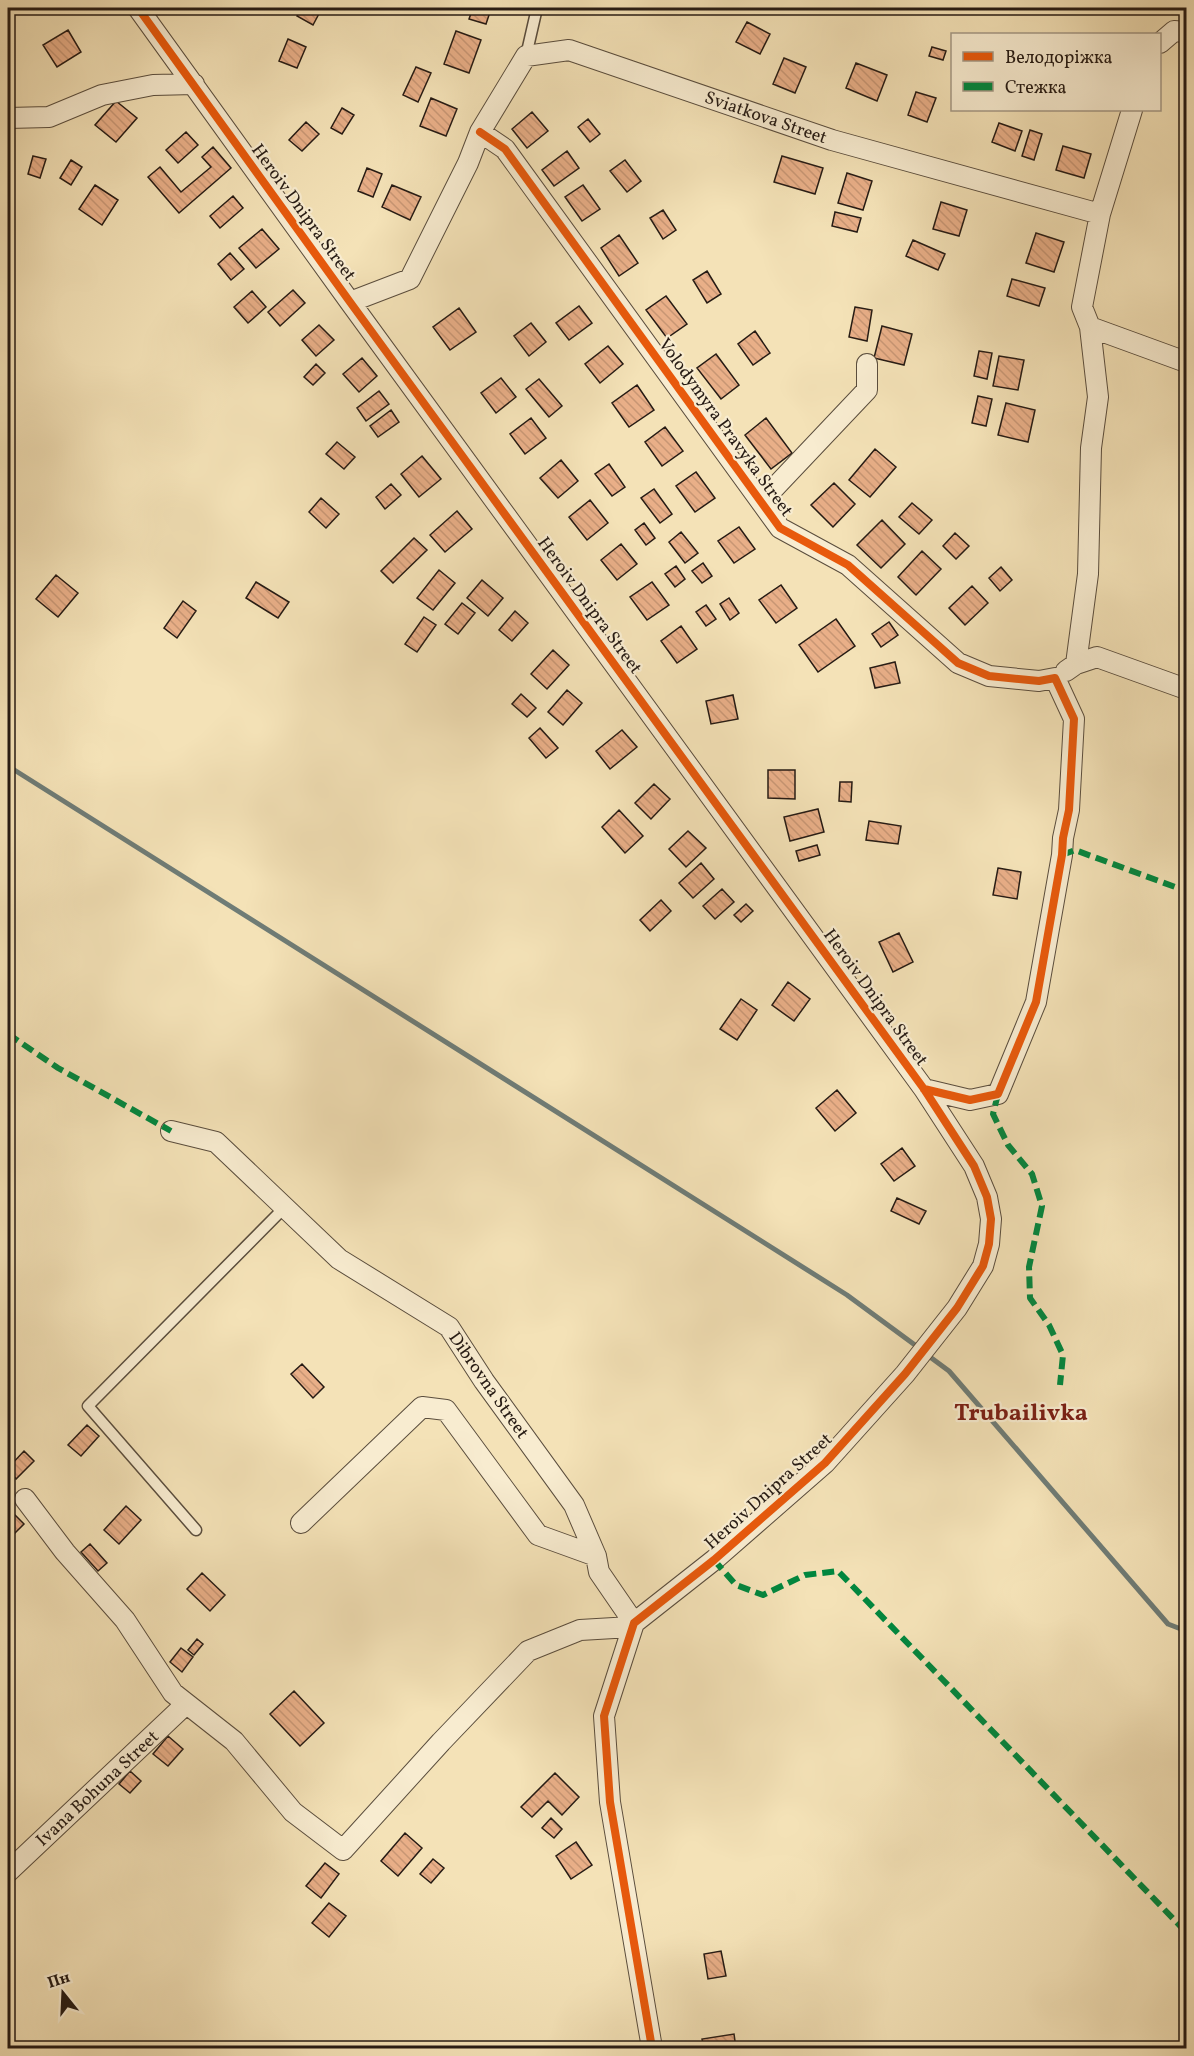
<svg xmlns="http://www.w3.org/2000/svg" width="1194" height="2056" viewBox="0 0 1194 2056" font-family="Vollkorn,serif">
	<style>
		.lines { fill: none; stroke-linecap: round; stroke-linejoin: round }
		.stream { stroke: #6f7c76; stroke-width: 5 }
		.building { fill: url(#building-back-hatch); stroke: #261b14; stroke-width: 1.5 }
		.lane-casing { stroke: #5a4d3d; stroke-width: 13 }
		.street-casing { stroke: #5a4d3d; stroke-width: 22 }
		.lane { stroke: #f8ecd0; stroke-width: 10 }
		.street { stroke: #f8ecd0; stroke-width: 20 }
		.quiet { stroke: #00873e; stroke-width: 6; stroke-dasharray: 12 6; stroke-linecap: butt }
		.cycleway-casing { stroke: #f8ecd0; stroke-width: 11 }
		.cycleway { stroke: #e8590c; stroke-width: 8 }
		.labels { text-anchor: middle; stroke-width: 4.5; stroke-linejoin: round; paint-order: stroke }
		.street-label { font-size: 18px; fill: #261b14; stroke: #f8ecd0 }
		.district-label { font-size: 24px; font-weight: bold; fill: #7a1f14; stroke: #f8ecd0 }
	</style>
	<defs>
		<pattern id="building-back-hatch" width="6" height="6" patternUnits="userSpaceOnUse" patternTransform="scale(1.5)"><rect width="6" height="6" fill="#e9af88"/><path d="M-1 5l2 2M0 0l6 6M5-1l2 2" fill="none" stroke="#c89674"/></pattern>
	</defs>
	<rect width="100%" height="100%" fill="#f4e2b7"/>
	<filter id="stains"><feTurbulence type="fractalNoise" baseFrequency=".00333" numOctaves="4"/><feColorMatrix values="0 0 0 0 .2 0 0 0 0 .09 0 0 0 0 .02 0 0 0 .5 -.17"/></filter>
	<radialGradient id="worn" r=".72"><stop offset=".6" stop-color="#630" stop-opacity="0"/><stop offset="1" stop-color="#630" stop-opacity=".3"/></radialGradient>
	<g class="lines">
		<path class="stream" d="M8 766 847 1295 919 1348
			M926 1354 949 1371 1168 1624 1186 1631"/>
	</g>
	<path class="building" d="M302 8H322L313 25 297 16Z
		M473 8 491 9 486 24 469 19Z
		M747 22 770 34 760 54 736 42Z
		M68 30 81 52 57 67 43 45Z
		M456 31 481 40 469 73 444 64Z
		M288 39 306 47 297 68 279 61Z
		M932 47 946 51 943 60 929 56Z
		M784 58 806 67 795 93 773 84Z
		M856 63 887 75 877 101 846 88Z
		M416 67 431 73 418 102 403 95Z
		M916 92 936 98 927 122 908 115Z
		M431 98 457 109 446 136 420 126Z
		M116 101 137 118 116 142 95 125Z
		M342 108 354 115 342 134 331 128Z
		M532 112 548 131 527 148 512 129Z
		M588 119 600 134 590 142 578 127Z
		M306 122 319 134 302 151 289 140Z
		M999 123 1022 131 1015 151 992 142Z
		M1030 130 1042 134 1034 160 1022 156Z
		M186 132 198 145 178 163 166 150Z
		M1063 146 1091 154 1084 178 1056 170Z
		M213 147 231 168 179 213 148 177 160 167 181 192 211 167 202 157Z
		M567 151 579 168 554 186 542 170Z
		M33 156 46 159 40 178 28 174Z
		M782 156 823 168 815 194 774 182Z
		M71 160 82 167 71 185 60 178Z
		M625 160 641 181 627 192 610 171Z
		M367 168 382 174 373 197 358 191Z
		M847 173 872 181 863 210 838 203Z
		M95 185 118 200 102 225 79 209Z
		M392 185 421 197 410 220 382 207Z
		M583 185 600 209 582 221 565 197Z
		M233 196 243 208 220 228 210 216Z
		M941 202 967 210 959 236 933 229Z
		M663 210 676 230 663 239 650 218Z
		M835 212 861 218 857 232 832 226Z
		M262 229 279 249 256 268 239 248Z
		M1036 233 1064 242 1054 272 1026 263Z
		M619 235 638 263 619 276 601 248Z
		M913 240 945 254 938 270 906 256Z
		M230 253 244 269 231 280 218 264Z
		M707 271 721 294 707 303 693 280Z
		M1012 279 1045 288 1039 306 1007 296Z
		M293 290 305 303 280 326 268 312Z
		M252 291 266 307 248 323 234 307Z
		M666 296 687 324 667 338 646 310Z
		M579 306 592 323 569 340 556 323Z
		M855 307 872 310 867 341 849 337Z
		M459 308 476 332 450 350 433 327Z
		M531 323 546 342 529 356 514 336Z
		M319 325 334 340 316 356 302 340Z
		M882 326 912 334 904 365 874 358Z
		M755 331 770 353 753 365 738 344Z
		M608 346 623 364 600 383 585 364Z
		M979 351 992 353 987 379 974 376Z
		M716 354 739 385 721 399 697 368Z
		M999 356 1024 360 1018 390 993 386Z
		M362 358 377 376 359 392 343 374Z
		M316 364 325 373 313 385 304 377Z
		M501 378 516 397 496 413 481 393Z
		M539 379 562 406 549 417 526 389Z
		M637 385 654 410 629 427 612 403Z
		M379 391 389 404 366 421 357 408Z
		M978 396 992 399 986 426 972 423Z
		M1006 403 1035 410 1028 442 998 435Z
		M391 410 399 422 378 437 370 426Z
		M531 418 546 438 525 454 510 434Z
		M766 418 792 453 771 469 745 435Z
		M665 427 683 451 662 466 645 442Z
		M337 442 355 457 344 469 326 454Z
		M875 449 896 467 870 497 849 480Z
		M422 456 441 479 419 497 401 474Z
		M561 460 578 481 558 498 540 478Z
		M609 464 625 487 612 496 595 474Z
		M696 472 715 498 695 512 676 486Z
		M834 483 855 504 833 527 811 505Z
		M391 484 401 495 385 509 376 497Z
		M654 489 672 514 660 523 641 498Z
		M321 498 339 514 326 528 309 512Z
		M590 500 608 523 587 540 569 517Z
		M912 503 932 520 919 534 899 517Z
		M457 511 472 529 445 552 430 535Z
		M882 520 905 544 881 568 857 545Z
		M644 523 655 538 646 545 635 530Z
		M739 527 755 549 734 563 718 541Z
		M681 532 698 553 685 563 669 542Z
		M955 533 969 546 956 559 943 546Z
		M414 538 427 550 393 583 381 571Z
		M621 544 637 564 617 580 601 560Z
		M922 551 941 569 916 595 898 577Z
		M703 563 712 576 702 583 692 571Z
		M676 566 685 579 675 587 665 574Z
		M1001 567 1012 580 1000 591 989 578Z
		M439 570 455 583 433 610 417 598Z
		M56 575 78 593 58 617 36 599Z
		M482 580 503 598 488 616 467 598Z
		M256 582 289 602 278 618 246 598Z
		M652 582 669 605 647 620 630 597Z
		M781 585 797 608 776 623 759 600Z
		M972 586 988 603 965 625 949 608Z
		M729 598 739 613 730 620 720 604Z
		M183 601 196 611 177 638 164 628Z
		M462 603 475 613 458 634 445 624Z
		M706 605 716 619 706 626 696 612Z
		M515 611 528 623 512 641 499 630Z
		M424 617 436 625 417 652 405 644Z
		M836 619 855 646 818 672 799 645Z
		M889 622 898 635 881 647 872 634Z
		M681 626 697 649 677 663 661 641Z
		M553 650 569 665 547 689 531 674Z
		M895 662 900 683 875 688 870 668Z
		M567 690 582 703 563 725 548 712Z
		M521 694 536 708 527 717 512 704Z
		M733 695 738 719 711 724 706 701Z
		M540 728 558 748 546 758 529 738Z
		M622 730 637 747 610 769 596 751Z
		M768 770H795V799L768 798Z
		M840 782H852L851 802 839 801Z
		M654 784 670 799 651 819 635 803Z
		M818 809 824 832 790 841 784 817Z
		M619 810 643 836 625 853 602 827Z
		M869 821 901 826 898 844 866 840Z
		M688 831 706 848 686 867 669 849Z
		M817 845 820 855 799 861 796 851Z
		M701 863 714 879 693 898 679 883Z
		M998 868 1021 872 1017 899 993 895Z
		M722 889 734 902 715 919 703 906Z
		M661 900 671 911 650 931 640 920Z
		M746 904 753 911 741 922 734 915Z
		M899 933 913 962 893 972 879 942Z
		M788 982 810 999 794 1021 772 1005Z
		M741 999 757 1010 737 1040 720 1029Z
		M837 1090 856 1113 835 1131 816 1108Z
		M902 1148 915 1166 894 1181 881 1164Z
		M897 1198 926 1211 919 1224 891 1211Z
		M302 1364 324 1387 313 1398 291 1374Z
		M87 1425 99 1436 81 1456 68 1445Z
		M24 1451 34 1461 16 1479 8 1468Z
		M126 1506 141 1520 119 1544 104 1530Z
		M8 1508 24 1524 12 1536 8 1532Z
		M90 1544 107 1563 98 1571 81 1552Z
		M202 1573 225 1595 210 1611 187 1589Z
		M197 1639 203 1644 194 1655 188 1650Z
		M181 1648 193 1657 182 1672 170 1662Z
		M294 1691 324 1723 300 1746 270 1714Z
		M168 1736 183 1749 168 1766 153 1754Z
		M130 1771 141 1781 130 1793 119 1784Z
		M555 1773 579 1797 562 1815 548 1801 532 1817 521 1807Z
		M551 1818 562 1829 554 1838 542 1828Z
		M405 1833 422 1848 398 1876 381 1861Z
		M576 1842 592 1865 571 1879 556 1856Z
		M433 1859 444 1868 431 1883 420 1874Z
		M325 1863 339 1874 321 1898 306 1886Z
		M329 1903 346 1916 329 1937 312 1923Z
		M721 1951 726 1976 708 1979 704 1954Z
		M734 2034 736 2048H704L702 2039Z"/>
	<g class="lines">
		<g class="lane-casing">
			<path id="lane" d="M526 56 537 8
				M196 1530 88 1406 284 1208"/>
		</g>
		<g class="street-casing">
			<path id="street" d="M138 8 350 302 924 1089 974 1166 987 1197 991 1219 989 1244 983 1266 957 1308 905 1374 825 1463 714 1560 634 1623 604 1716 610 1802 652 2048
				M1160 43 1174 31 1186 32
				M8 118 49 117 102 95 153 85 194 84
				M480 132 505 149 780 528 848 565 958 663 989 676 1039 681 1055 678 1074 719 1069 810 1063 838 1062 855 1036 1002 998 1094 970 1100 924 1089
				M1100 214 1132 110
				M350 302 410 279 468 163 480 132 526 56 569 50 832 140 1100 214 1082 307 1090 327 1186 362
				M761 502 867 390V364
				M1076 664 1088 574 1091 448 1098 397 1090 327
				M1066 671 1076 664 1097 657 1186 689
				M171 1131 216 1142 339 1259 449 1327 484 1381 574 1505 596 1556 599 1572 634 1623
				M25 1499 65 1552 125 1620 173 1693 234 1741 293 1812 343 1850 441 1742 528 1651 580 1630 631 1627
				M301 1523 422 1407 446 1410 538 1535 596 1556
				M8 1872 186 1704"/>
		</g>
		<use href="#lane" class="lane"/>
		<use href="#street" class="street"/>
		<path class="quiet" d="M1062 855 1075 850 1186 891
			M8 1034 58 1068 171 1131
			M998 1094 993 1114 1008 1145 1032 1174 1042 1206 1029 1267 1030 1298 1049 1325 1063 1355 1060 1385
			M714 1560 736 1585 763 1595 805 1575 838 1571 1186 1932"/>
		<g class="cycleway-casing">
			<path id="cycleway" d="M138 8 350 302 924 1089 974 1166 987 1197 991 1219 989 1244 983 1266 957 1308 905 1374 825 1463 714 1560 634 1623 604 1716 610 1802 652 2048
				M480 132 505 149 780 528 848 565 958 663 989 676 1039 681 1055 678 1074 719 1069 810 1063 838 1062 855 1036 1002 998 1094 970 1100 924 1089"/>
		</g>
		<use href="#cycleway" class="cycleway"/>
	</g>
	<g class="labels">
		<g class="street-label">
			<text transform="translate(766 117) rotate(19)" y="6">Sviatkova Street</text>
			<text transform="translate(304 212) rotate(54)" y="6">Heroiv Dnipra Street</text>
			<text transform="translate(726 427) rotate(54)" y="6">Volodymyra Pravyka Street</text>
			<text transform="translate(590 605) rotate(54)" y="6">Heroiv Dnipra Street</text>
			<text transform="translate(876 997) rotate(54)" y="6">Heroiv Dnipra Street</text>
			<text transform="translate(489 1385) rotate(55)" y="6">Dibrovna Street</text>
			<text transform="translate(768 1491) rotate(-42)" y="6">Heroiv Dnipra Street</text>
			<text transform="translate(97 1788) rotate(-43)" y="6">Ivana Bohuna Street</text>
		</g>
		<g class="district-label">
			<text x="1021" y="1420">Trubailivka</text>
		</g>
	</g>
	<rect width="1194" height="2056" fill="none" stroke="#f4e2b7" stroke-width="30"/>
	<rect x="9" y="9" width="1176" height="2038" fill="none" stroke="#261b14" stroke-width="3"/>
	<rect x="15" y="15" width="1164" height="2026" fill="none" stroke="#261b14" stroke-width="1.5"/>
	<rect x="951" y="33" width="210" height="78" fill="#f8ecd0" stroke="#a49885" stroke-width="1.5"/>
	<rect x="963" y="52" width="30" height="9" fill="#e8590c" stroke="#a49885" stroke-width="1.5"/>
	<text x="1005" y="63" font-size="18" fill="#261b14">Велодоріжка</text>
	<rect x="963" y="82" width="30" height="9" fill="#00873e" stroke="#a49885" stroke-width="1.5"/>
	<text x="1005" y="93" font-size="18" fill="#261b14">Стежка</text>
	<g transform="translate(63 1993) rotate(342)" stroke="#f8ecd0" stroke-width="4.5" paint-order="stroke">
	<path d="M0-4.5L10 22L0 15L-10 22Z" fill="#261b14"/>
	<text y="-9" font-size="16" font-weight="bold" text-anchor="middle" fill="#261b14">Пн</text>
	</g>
	<rect width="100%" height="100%" filter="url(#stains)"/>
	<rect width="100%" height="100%" fill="url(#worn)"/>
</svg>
